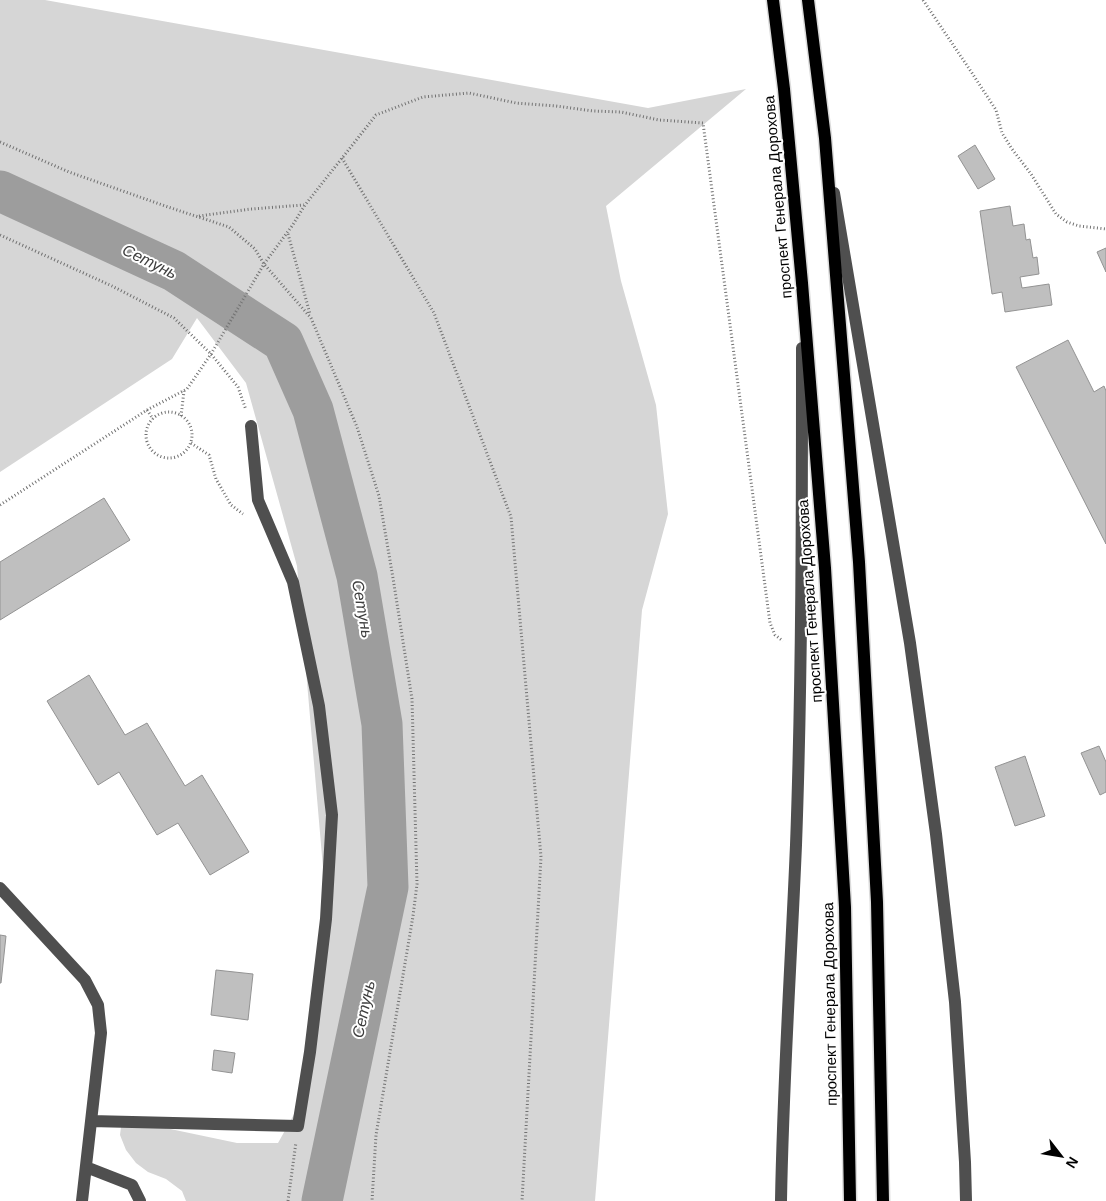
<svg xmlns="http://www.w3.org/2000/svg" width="1106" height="1201" viewBox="0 0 1106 1201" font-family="Helvetica,sans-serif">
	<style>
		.green { fill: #d6d6d6 }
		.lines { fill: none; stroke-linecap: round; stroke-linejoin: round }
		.river { stroke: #9d9d9d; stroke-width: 41 }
		.building { fill: #bfbfbf; stroke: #939393 }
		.major-casing { stroke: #dbdbdb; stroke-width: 15 }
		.path { stroke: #717171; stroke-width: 3; stroke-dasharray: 1 2.5; stroke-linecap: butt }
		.minor { stroke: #4f4f4f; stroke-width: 12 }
		.major { stroke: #000; stroke-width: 12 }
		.labels { text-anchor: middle; stroke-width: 4; stroke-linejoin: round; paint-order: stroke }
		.street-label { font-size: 15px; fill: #000; stroke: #fff }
		.water-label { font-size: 16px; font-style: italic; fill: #3e3e3e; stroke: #fff }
	</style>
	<rect width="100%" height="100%" fill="#fff"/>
	<path class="green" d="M0 0H45L648 108 746 89 606 206 621 281 656 405 668 514 642 610 595 1201H186L182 1191 166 1179 148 1172 136 1163 126 1150 120 1135 121 1127 156 1126 237 1143H278L297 1109 327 914 297 566 246 383 197 318 172 359 0 472Z"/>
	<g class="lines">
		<path class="river" d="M0 191 174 271 283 342 313 410 357 576 382 724 388 887 322 1201"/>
	</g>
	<path class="building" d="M975 145 995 179 978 189 958 156Z
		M1010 206 1013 226 1024 224 1026 240 1030 239 1033 258 1037 257 1039 274 1020 277 1022 288 1049 284 1052 305 1005 312 1002 292 992 294 980 211Z
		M1106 248V272L1097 252Z
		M1068 340 1094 392 1104 386 1106 391V544L1016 367Z
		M104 498 130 540 0 620V562Z
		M89 675 125 735 147 723 185 786 202 775 249 852 210 875 178 823 157 835 119 772 98 785 47 701Z
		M1099 746 1106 762V792L1100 795 1081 753Z
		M1025 756 1045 816 1015 826 995 767Z
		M0 935 6 936 1 983H0Z
		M216 970 253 974 248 1020 211 1015Z
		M214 1050 235 1053 232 1073 212 1070Z"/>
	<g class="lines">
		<g class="major-casing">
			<path id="major" d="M773 0 784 89 802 283 825 568 845 907 850 1201
				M808 0 825 138 859 562 877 902 883 1201"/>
		</g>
		<path class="path" d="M923 0 972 73 996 110 1002 133 1012 149 1031 174 1056 214 1067 222 1079 226 1106 229
			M0 142 69 172 168 207 229 227 255 249 264 264 311 318 357 427 379 496 393 578 412 699 417 884 413 916 376 1135 372 1201
			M342 158 434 313 511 517 541 857 522 1201
			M199 216 251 209 304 205
			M288 234 310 314
			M0 235 112 286 174 318 211 354 238 387 246 410
			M147 410 153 419
			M146 435a23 23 0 1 1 46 0a23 23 0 1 1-46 0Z
			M181 416 184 391
			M191 443 209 455 216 479 231 505 243 514
			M0 505 147 410 187 389 211 354 264 264 292 226 305 205 376 115 423 97 469 93 516 103 556 106 593 111 621 112 659 120 703 123 770 623 775 635 783 641
			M288 1201 296 1142"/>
		<path class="minor" d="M834 193 910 643 936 834 955 1002 965 1162 966 1201
			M0 888 85 980 98 1005 101 1033 82 1201
			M91 1121 298 1126 310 1052 326 919 332 815 319 706 293 582 258 500 251 426
			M86 1167 132 1185 140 1201
			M781 1201C783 1082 791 964 796 845 802 680 802 514 802 348"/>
		<use href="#major" class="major"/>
	</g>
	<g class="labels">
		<g class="street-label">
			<text transform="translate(778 197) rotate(-95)" y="5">проспект Генерала Дорохова</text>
			<text transform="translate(810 601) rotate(-94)" y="5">проспект Генерала Дорохова</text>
			<text transform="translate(830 1004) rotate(-91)" y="5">проспект Генерала Дорохова</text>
		</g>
		<g class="water-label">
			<text transform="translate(150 261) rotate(26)" y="6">Сетунь</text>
			<text transform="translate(363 609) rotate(80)" y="6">Сетунь</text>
			<text transform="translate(363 1009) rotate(-78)" y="6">Сетунь</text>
		</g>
	</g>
	<g transform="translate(1061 1156) rotate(121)" stroke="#ffffff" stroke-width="4" paint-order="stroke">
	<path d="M0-4L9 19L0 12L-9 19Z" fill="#000000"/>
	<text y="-8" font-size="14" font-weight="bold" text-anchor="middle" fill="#000000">N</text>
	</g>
</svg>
